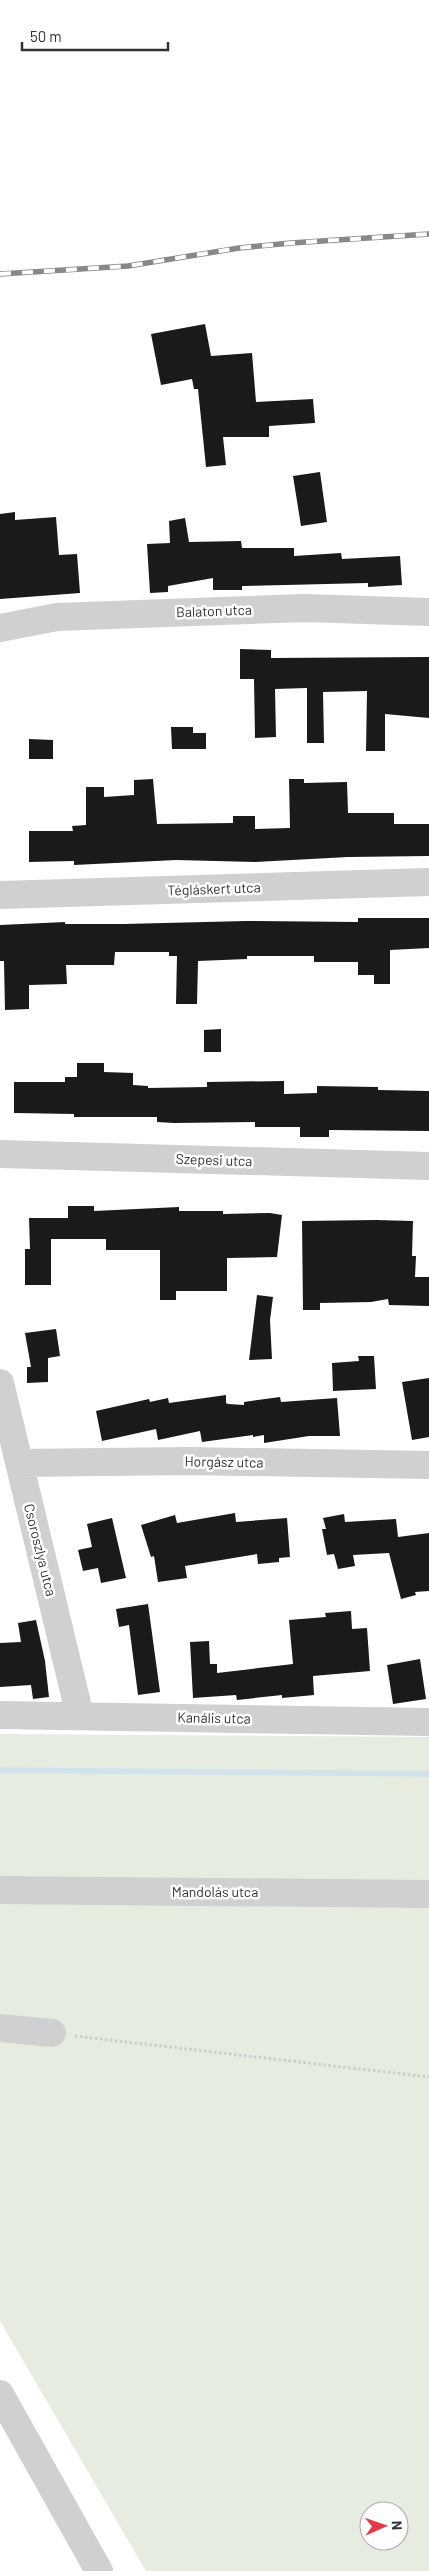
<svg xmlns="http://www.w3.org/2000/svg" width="429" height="2571" viewBox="0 0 429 2571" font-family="Barlow,sans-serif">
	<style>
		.green { fill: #e6ecdf; fill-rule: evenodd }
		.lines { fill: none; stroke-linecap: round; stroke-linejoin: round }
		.stream { stroke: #cfe2ee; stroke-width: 5.5 }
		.building { fill: #1a1a1a }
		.path { stroke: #cdcdcd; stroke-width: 3; stroke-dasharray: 2.5 2.5; stroke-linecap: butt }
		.minor { stroke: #d0d0d0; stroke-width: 28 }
		.rail-casing { stroke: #888; stroke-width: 5.5 }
		.rail { stroke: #fff; stroke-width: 4; stroke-dasharray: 11; stroke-linecap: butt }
		.labels { text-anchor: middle; stroke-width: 5; stroke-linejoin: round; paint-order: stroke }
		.street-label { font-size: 14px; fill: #333; stroke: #fff }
	</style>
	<rect width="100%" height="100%" fill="#fff"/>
	<path class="green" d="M0 1734 429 1737V2571H146L0 2321ZM369 2511H399V2541H369Z"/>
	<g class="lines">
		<path class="stream" d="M0 1770 429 1774"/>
	</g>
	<path class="building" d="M205 324 211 356 252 353 256 402 313 399 315 423 269 426V437H223L226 465 206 467 198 389H194L192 379 161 385 151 334Z
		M320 472 327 522 301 526 293 476Z
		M15 512V520L56 517 59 555 77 554 80 593 0 599V514Z
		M185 518 189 542 241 541 242 548H294V556L341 553 342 559 400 556 402 585 368 587V583L242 586V590H213V578L168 586V592L150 593 147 544 170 543 169 521Z
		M240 649 271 650V658L429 657V718L385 714V751H366L367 691 323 692 324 743H307V688L275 689 276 737 255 738 254 679H240Z
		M171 727H193V733H206V749H172Z
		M29 739 53 740V759H29Z
		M153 779 157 824 233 823V816H255V829L290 828 289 779H304V783L347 782 348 813H394V824H429V856L348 857 255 862 176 860 74 865V861L29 862V831H73L72 826 86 825V787H104V797L134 795V780Z
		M358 918H429V948L390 950V984H374V975H358V962H314V956H247V959L198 961 197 1004H176L177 956H169V952H115L114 965H66L67 984 29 985V1009L5 1010 4 961H0V925L65 922V924H124L246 921 358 922Z
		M221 1029V1052H204V1030Z
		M77 1063H104V1072L133 1073V1085L148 1086V1088L207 1087V1082L284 1081V1094L317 1093V1086L378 1087V1090L429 1091V1131L329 1130V1137H300V1127H255V1122L174 1123 157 1122V1117H74V1114L14 1113V1082H65V1077H77Z
		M68 1206H94V1211L179 1207V1211H223V1214L270 1213 282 1215 277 1257 227 1258V1291H176V1300H160V1250H106V1239H51V1285H25V1249H30L29 1218H68Z
		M376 1220 413 1221 412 1256H416L415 1277H429V1306L389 1305 388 1299 371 1302 320 1303V1310H303L302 1221Z
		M257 1295 273 1297 270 1320 272 1359 249 1360Z
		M56 1329 60 1356 48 1358V1382L27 1383V1367H31L25 1333Z
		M358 1356H374L376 1389 333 1391 332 1363 359 1361Z
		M429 1378V1437L412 1440 402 1382Z
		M226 1395V1403L228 1404 244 1405V1402L280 1397 281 1402 337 1398 340 1436H309L264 1443V1435L253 1437V1435L202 1442 200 1431 158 1440 156 1429 102 1441 96 1411 149 1399 150 1402 168 1398 169 1403Z
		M235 1513 236 1522 287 1518 290 1557 279 1558V1562L258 1564 257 1554 185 1566 187 1578 158 1582 154 1556 151 1557 141 1525 175 1515 177 1523Z
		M344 1514 345 1522 396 1519 398 1537 429 1533V1591L415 1592 416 1595 401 1599 389 1553 353 1555 355 1566 338 1569 334 1554 327 1555 322 1529H326L323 1518Z
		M112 1518 126 1578 101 1583 98 1568 83 1571 78 1550 92 1547 87 1524Z
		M148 1604 160 1692 138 1695 129 1625 119 1627 116 1609Z
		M351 1611 352 1629 367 1628 370 1671 313 1676 314 1695 282 1698V1695L237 1700 236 1695 193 1698 190 1642 209 1641 210 1664H217V1673L293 1664 289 1620 326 1617 325 1613Z
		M36 1620 45 1661 49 1697 33 1699 31 1685 0 1687V1643L21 1642 18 1623Z
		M420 1659 426 1699 393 1704 387 1665Z"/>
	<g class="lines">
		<path class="path" d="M75 2036 429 2077"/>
		<path class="minor" d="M0 628 57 617 304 608 429 612
			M0 895 429 882
			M0 1154 429 1166
			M0 1383 80 1716
			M19 1463 188 1461 429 1465
			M0 1715 429 1722
			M0 1890 429 1894
			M0 2028 52 2033
			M0 2394 99 2571"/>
		<g class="rail-casing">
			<path id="rail" d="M0 274 128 266 239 248 291 243 429 234"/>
		</g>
		<use href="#rail" class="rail"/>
	</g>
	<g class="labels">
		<g class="street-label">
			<text transform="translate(214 611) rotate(-2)" y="5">Balaton utca</text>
			<text transform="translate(214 889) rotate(-2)" y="5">Tégláskert utca</text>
			<text transform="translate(214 1160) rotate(2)" y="5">Szepesi utca</text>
			<text transform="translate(224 1462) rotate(1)" y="5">Horgász utca</text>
			<text transform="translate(40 1550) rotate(76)" y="5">Csoroszlya utca</text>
			<text transform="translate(214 1718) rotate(1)" y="5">Kanális utca</text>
			<text x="215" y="1897">Mandolás utca</text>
		</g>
	</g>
	<g transform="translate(384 2526) rotate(88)"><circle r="24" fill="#ffffff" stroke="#adadad"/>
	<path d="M0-4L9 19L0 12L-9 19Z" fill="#e63946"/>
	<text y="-8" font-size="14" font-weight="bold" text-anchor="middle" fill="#333333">N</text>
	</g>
	<path d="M22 42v8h146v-8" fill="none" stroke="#333333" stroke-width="2.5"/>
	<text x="30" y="42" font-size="15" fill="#333333" stroke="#ffffff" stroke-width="4" paint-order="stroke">50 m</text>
</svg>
